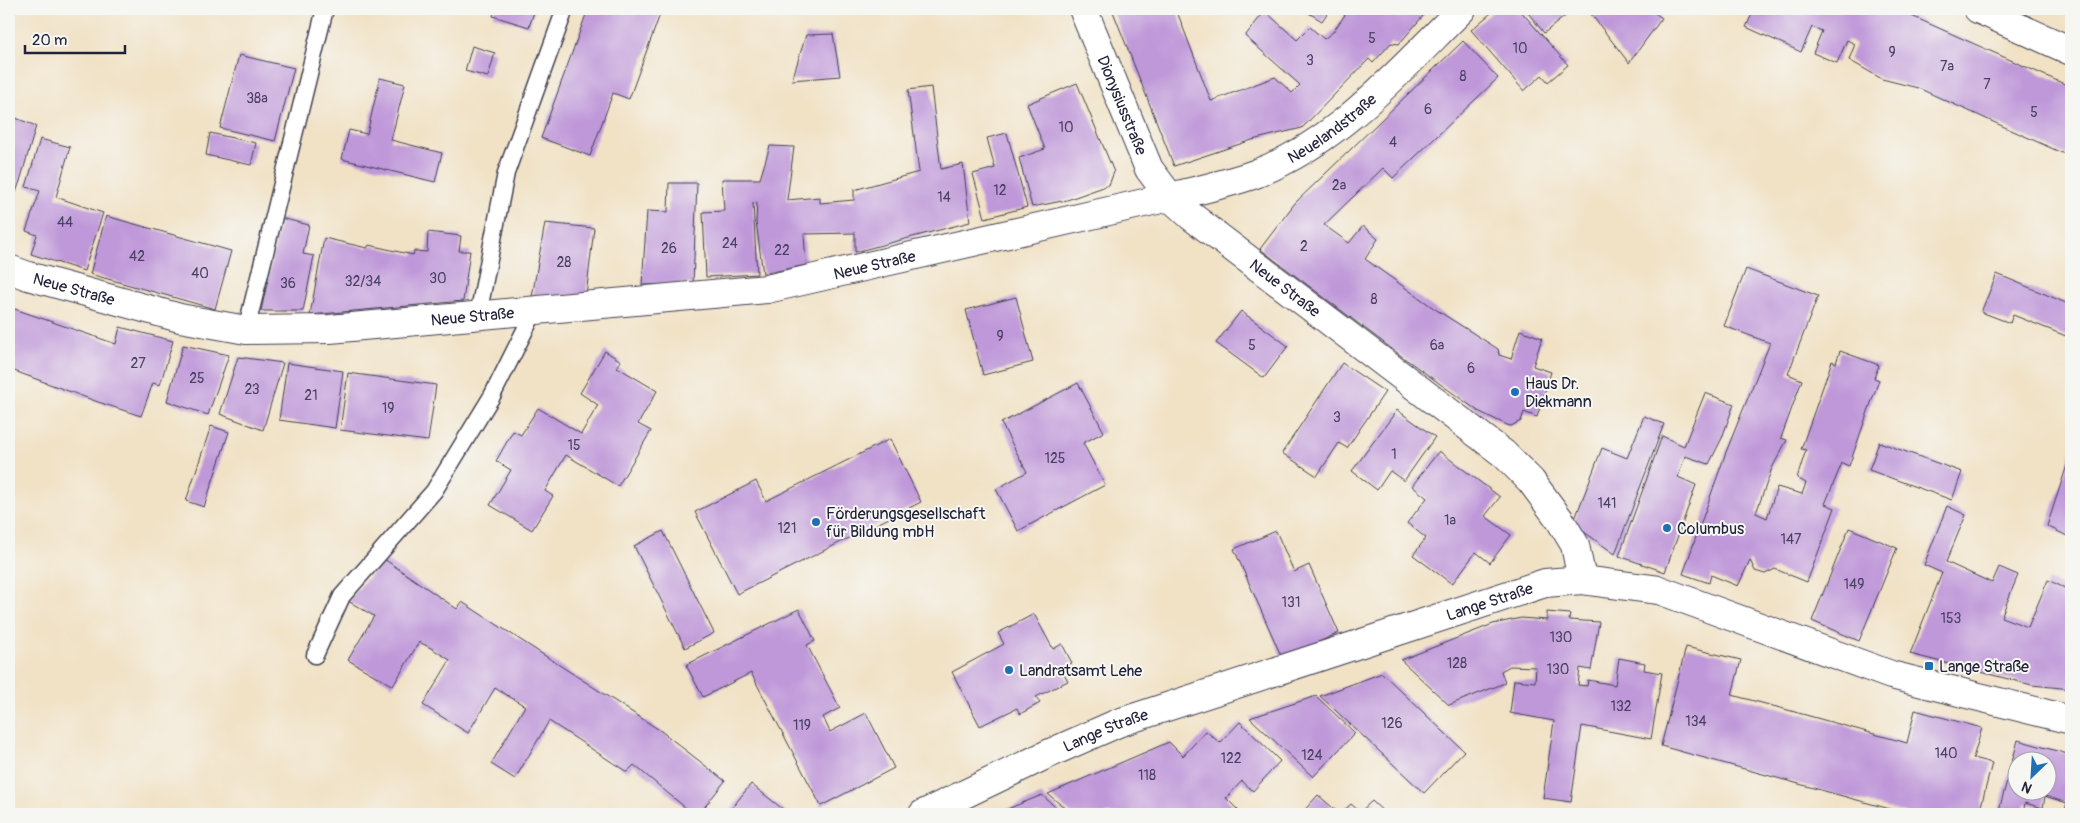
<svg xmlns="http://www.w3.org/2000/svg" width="2080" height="823" viewBox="0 0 2080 823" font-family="Pangolin,sans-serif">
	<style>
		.building { fill: #bf98d9; fill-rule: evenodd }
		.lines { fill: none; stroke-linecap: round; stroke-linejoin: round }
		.service-casing { stroke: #413f50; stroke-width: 19 }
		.minor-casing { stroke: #413f50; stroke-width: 30 }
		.tertiary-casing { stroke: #413f50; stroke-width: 30 }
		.service { stroke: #fff; stroke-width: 16 }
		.minor { stroke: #fff; stroke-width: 28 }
		.tertiary { stroke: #fff; stroke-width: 28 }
		.poi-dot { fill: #1f6fb2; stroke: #f6f6f2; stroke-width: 2 }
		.labels { text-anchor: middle; stroke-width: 4; stroke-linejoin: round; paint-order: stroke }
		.number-label { font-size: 14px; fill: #494062 }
		.street-label { font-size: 16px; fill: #22223b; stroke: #f6f6f2 }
		.poi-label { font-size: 16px; fill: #22223b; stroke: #f6f6f2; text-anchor: start }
	</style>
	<rect width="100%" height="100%" fill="#f6f6f2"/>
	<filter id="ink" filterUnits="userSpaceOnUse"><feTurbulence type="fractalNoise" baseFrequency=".02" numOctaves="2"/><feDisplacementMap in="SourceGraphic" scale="10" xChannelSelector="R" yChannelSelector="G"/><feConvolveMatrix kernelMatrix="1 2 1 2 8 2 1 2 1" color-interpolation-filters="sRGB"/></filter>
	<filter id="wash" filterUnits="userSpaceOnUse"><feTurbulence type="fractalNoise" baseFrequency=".0096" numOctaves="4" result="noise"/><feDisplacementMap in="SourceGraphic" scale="20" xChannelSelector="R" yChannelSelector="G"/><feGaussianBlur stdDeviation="1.12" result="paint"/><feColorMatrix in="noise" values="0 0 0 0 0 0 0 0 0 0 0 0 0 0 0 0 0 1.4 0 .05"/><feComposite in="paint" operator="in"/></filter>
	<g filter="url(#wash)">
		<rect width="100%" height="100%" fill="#f1e2c6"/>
		<g id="blocks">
			<path class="building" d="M495 9H535L529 27 493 16Z
				M588 9H662L629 99 613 93 590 156 541 138Z
				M1112 9H1176L1211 101 1275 77 1292 93 1300 85 1245 36 1265 11 1297 40 1310 27 1324 39 1333 32 1349 9H1429L1399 44 1391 43 1373 63 1369 59 1302 128 1252 140 1174 166Z
				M1302 9H1330L1322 21Z
				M1496 9H1519L1568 65 1548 82 1542 75 1524 91 1471 30Z
				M1525 9H1574L1544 33Z
				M1587 9H1649L1662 18 1629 63Z
				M1743 9H1896L2071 87V157L1918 88 1882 79 1849 60 1855 44 1847 40 1837 63 1813 53 1822 31 1812 27 1801 52 1746 27 1752 14Z
				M833 34 840 76 792 80 806 35Z
				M1463 41 1498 78 1393 178 1383 168 1324 225 1349 243 1363 226 1378 239 1365 259 1435 309 1498 349 1499 355 1511 359 1520 330 1542 338 1533 366 1551 372 1537 417 1524 412 1521 421 1511 426 1507 425 1478 411 1404 358 1260 249 1295 203Z
				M472 46 495 53 488 77 465 71Z
				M239 55 294 68 275 141 220 128Z
				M380 78 405 84 391 140 442 153 435 182 342 159 349 130 367 134Z
				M1077 83 1114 172 1109 185 1067 200 1032 207 1019 158 1045 149 1027 104Z
				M931 87 941 169 963 164 970 222 855 252V233L804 234 806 265 763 274 756 222 757 202 753 203 757 274 706 277 703 212 724 211 722 179H760L770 146 794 147 787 200 820 197V203L854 200V190L919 172 908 90Z
				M13 117 36 126 20 181 9 212V130Z
				M210 133 256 143 251 165 206 155Z
				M1007 133 1027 207 985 218 973 174 995 168 987 138Z
				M40 139 70 147 56 197 103 213 84 271 31 254 37 235 26 231 40 191 26 187Z
				M669 183H697L693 284 642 285 647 211 668 212Z
				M106 216 231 251 215 309 90 274Z
				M281 218 309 225 303 254 314 256 303 311H261Z
				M545 223 594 228 586 296 532 297Z
				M428 232 461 236 459 251H470L463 301 310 315 324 238 367 248 369 245 413 255 414 251 427 252Z
				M1746 269 1818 296 1788 374 1802 380 1781 438 1787 440 1772 468 1756 513 1767 518 1777 487 1802 494 1806 483 1797 478 1806 450 1801 449 1832 361 1836 363 1840 351 1879 365 1874 378 1879 380 1849 466 1842 463 1825 504 1835 508 1807 582 1775 569 1765 574 1755 571 1750 560 1738 586 1711 575 1709 583 1683 574 1726 452 1770 343 1724 326Z
				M1997 274 2071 305V338L2013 315 2010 323 1981 312Z
				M1016 297 1033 362 983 375 966 310Z
				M9 307 116 344 120 327 173 341 160 385 153 383 141 416 98 402 9 369Z
				M1241 311 1288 346 1264 378 1216 343Z
				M183 345 229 355 208 415 167 401Z
				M605 351 621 361 617 367 657 391 638 424 651 431 618 486 566 455 545 491 553 496 532 530 490 505 511 470 496 461 513 431 521 435 538 408 581 434 598 405 580 393Z
				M238 357 283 363 263 430 220 414Z
				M287 363 343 371 335 428 279 420Z
				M1342 363 1385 392 1347 448 1339 443 1317 476 1282 453Z
				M348 373 436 385 428 441 340 430Z
				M1078 383 1104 432 1083 443 1105 485 1018 531 996 489 1027 472 1001 423Z
				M1705 393 1734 404 1722 438 1709 464 1685 456 1678 477 1696 485 1665 572 1619 556 1662 436 1684 446Z
				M1397 410 1435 437 1404 481 1390 471 1377 490 1352 471Z
				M1644 416 1664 424 1615 554 1573 524 1602 448 1627 458Z
				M211 426 229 432 204 507 186 501Z
				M890 439 921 502 737 594 695 512 756 481 766 501Z
				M1879 442 1962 472 1952 500 1869 470Z
				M1439 451 1500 497 1485 516 1511 535 1490 563 1476 552 1452 584 1413 555 1426 538 1407 523 1427 498 1412 486Z
				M2071 453V538L2047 526Z
				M1947 506 1966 515 1946 562 1992 583 1999 567 2018 575 2001 617 2028 627 2048 580 2071 591V689L2032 685 1910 654 1942 573 1924 565Z
				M1849 528 1897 548 1859 641 1812 621Z
				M663 531 714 633 685 648 634 546Z
				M1276 531 1294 572 1309 565 1339 633 1282 658 1234 549Z
				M384 559 457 609 462 602 661 731 725 781 699 814H693L634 765 627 772 549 721 515 779 491 764 525 706 495 688 468 733 423 705 450 660 431 648 419 642 393 686 348 660 374 616 348 601Z
				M799 609 815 641 807 645 840 708 823 717 830 732 866 713 894 768 821 806 751 673 703 697 686 665Z
				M1547 612 1570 614 1569 620 1599 622 1591 670 1580 668 1578 685 1587 686 1588 680 1615 685 1619 658 1645 663 1644 670 1662 673 1651 739 1582 726 1571 802 1543 798 1554 721 1510 713 1514 680 1535 682 1536 667 1510 666 1501 671 1505 683 1449 705 1401 660 1493 624 1521 618 1547 620Z
				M1034 614 1053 649 1062 644 1072 663 1061 668 1068 681 1036 697 1040 703 1020 714 1017 708 980 726 952 672 1004 644 998 633Z
				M1686 647 1741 660 1732 695 1784 709 1907 743 1915 710 1982 728 1973 758 1992 763 1979 814H1908L1661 746Z
				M1382 673 1464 751 1424 793 1320 696Z
				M1316 696 1355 733 1313 777 1250 718Z
				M1240 722 1280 761 1253 791 1242 781 1226 798 1242 814H1072L1048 794 1169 742 1183 756 1206 731 1220 743Z
				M2018 740 2071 755V814H2064L2067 803 2045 796 2043 808 2025 803 2023 814H1998ZM2018 760H2048V790H2018Z
				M751 784 789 814H727Z
				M1042 795 1063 814H995Z
				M1318 795 1340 814H1301Z
				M1372 801 1386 814H1340L1351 804 1360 812Z"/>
		</g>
	</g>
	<g filter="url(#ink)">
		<use href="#blocks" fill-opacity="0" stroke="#413f50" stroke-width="1"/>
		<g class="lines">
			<g class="service-casing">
				<path id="service" d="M478 315 506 173 565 9
					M246 330 325 9
					M315 655 342 596 434 491 492 396 535 310"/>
			</g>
			<g class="minor-casing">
				<g id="minor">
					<path id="s1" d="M1083 9 1149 169 1170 197C1199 190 1227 184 1255 174 1339 142 1400 70 1462 9"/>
					<path d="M1978 9 2071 51"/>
					<path id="s2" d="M9 269 28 276 180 318 246 330 330 329 767 289 1170 197 1191 216 1504 454 1531 481 1560 520 1575 545 1582 580"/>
				</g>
			</g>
			<g class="tertiary-casing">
				<g id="tertiary">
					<path id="s3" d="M923 814 1048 754 1118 723 1545 583 1582 580 1659 590 1891 675 2071 720"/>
				</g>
			</g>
			<use href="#service" class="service"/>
			<use href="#minor" class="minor"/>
			<use href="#tertiary" class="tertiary"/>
		</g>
	</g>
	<g class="poi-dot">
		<circle cx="1515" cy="392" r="5"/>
		<circle cx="816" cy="522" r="5"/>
		<circle cx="1667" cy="528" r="5"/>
		<rect x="1924" y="661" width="10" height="10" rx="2.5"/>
		<circle cx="1009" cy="670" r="5"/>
	</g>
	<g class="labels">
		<g class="number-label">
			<text x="1372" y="43">5</text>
			<text x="1520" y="53">10</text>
			<text x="1892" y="57">9</text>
			<text x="1310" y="65">3</text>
			<text x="1947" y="71">7a</text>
			<text x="1463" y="81">8</text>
			<text x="1987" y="89">7</text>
			<text x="257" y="103">38a</text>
			<text x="1428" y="114">6</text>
			<text x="2034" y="117">5</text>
			<text x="1066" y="132">10</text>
			<text x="1393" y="147">4</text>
			<text x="1339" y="190">2a</text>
			<text x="1000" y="195">12</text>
			<text x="944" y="202">14</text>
			<text x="65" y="227">44</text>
			<text x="730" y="248">24</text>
			<text x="1304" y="251">2</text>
			<text x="669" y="253">26</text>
			<text x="782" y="255">22</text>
			<text x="137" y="261">42</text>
			<text x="564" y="267">28</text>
			<text x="200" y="278">40</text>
			<text x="438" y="283">30</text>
			<text x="363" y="286">32/34</text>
			<text x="288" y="288">36</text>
			<text x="1374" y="304">8</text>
			<text x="1000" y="341">9</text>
			<text x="1252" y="350">5</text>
			<text x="1437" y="350">6a</text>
			<text x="138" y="368">27</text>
			<text x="1471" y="373">6</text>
			<text x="197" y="383">25</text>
			<text x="252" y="394">23</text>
			<text x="311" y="400">21</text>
			<text x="388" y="413">19</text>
			<text x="1337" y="422">3</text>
			<text x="574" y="450">15</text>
			<text x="1394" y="459">1</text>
			<text x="1055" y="463">125</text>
			<text x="1607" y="508">141</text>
			<text x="1450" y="525">1a</text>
			<text x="787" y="533">121</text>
			<text x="1791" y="544">147</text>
			<text x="1854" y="589">149</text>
			<text x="1291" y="607">131</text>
			<text x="1951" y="623">153</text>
			<text x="1561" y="642">130</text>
			<text x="1457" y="668">128</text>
			<text x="1558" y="674">130</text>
			<text x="1621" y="711">132</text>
			<text x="1696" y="726">134</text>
			<text x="1392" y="728">126</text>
			<text x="802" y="730">119</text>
			<text x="1946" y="758">140</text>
			<text x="1312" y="760">124</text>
			<text x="1231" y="763">122</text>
			<text x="1147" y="780">118</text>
		</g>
		<g class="street-label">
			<text dy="6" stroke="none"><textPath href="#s1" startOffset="104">Dionysiusstraße</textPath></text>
			<text dy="6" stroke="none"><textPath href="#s1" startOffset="386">Neuelandstraße</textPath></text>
			<text dy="6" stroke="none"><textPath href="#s2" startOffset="878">Neue Straße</textPath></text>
			<text dy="6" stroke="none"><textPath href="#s2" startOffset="1328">Neue Straße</textPath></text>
			<text dy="6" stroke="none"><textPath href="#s2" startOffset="68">Neue Straße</textPath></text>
			<text dy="6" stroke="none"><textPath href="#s2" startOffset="472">Neue Straße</textPath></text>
			<text dy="6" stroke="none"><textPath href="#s3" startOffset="606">Lange Straße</textPath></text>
			<text dy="6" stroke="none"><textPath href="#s3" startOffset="201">Lange Straße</textPath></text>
		</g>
		<g class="poi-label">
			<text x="1525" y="389">Haus Dr.<tspan x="1525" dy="18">Diekmann</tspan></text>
			<text x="826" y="519">Förderungsgesellschaft<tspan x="826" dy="18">für Bildung mbH</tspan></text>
			<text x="1677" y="534">Columbus</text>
			<text x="1939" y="672">Lange Straße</text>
			<text x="1019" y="676">Landratsamt Lehe</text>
		</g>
	</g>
	<rect width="2080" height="823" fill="none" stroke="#f6f6f2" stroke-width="30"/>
	<g transform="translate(2032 776) rotate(205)"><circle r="24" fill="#f6f6f2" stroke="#a1a1a9"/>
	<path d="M0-4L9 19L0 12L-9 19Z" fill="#1f6fb2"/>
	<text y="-8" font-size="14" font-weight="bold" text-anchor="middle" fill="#22223b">N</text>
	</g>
	<path d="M25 45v8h100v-8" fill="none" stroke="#22223b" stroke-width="2.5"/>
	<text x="32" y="45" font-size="15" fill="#22223b" stroke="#f6f6f2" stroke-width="4" paint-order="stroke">20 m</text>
</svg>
